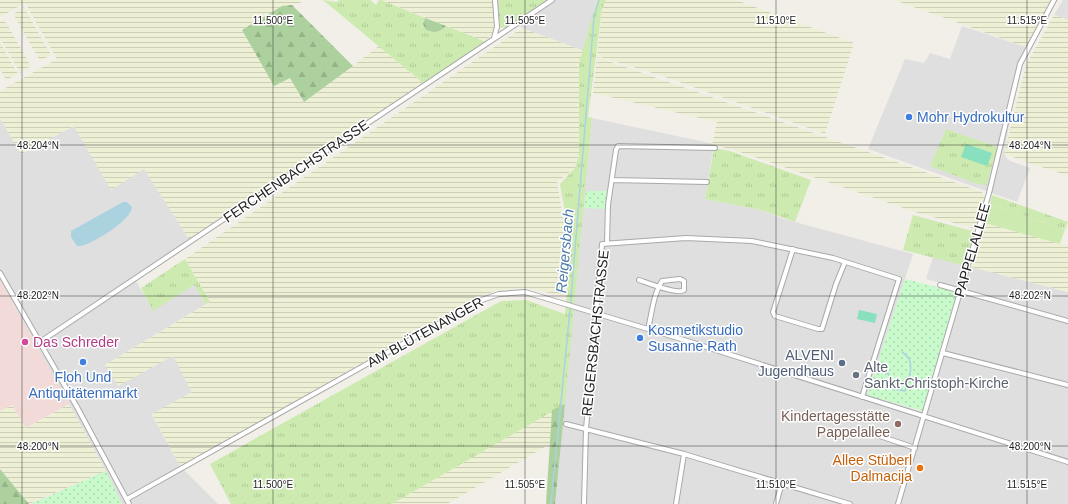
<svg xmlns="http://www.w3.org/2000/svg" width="1068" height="504" viewBox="0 0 1068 504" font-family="Helvetica,sans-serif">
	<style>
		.residential { fill: #e0dfdf }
		.commercial { fill: #f2dad9 }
		.farmland { fill: url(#farmland-rules) }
		.grass { fill: url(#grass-tufts) }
		.forest { fill: url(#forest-firs) }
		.park { fill: url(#park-dots) }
		.garden { fill: #cdebb0 }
		.pitch { fill: #88e0be }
		.water { fill: #aad3df }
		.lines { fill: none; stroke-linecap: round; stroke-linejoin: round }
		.stream { stroke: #aad3df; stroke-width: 1.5 }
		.street-casing { stroke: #a9a9a9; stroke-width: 6 }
		.street { stroke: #fff; stroke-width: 4 }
		.ticks { fill: none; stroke: #222; stroke-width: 1; stroke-opacity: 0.45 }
		.shop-dot { fill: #3f7fe0; stroke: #fff; stroke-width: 1.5 }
		.hotel-dot { fill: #d1479c; stroke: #fff; stroke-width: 1.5 }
		.service-dot { fill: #5c6f8a; stroke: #fff; stroke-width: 1.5 }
		.worship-dot { fill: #6b7280; stroke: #fff; stroke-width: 1.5 }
		.education-dot { fill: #8d6e63; stroke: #fff; stroke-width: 1.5 }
		.food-dot { fill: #e8710a; stroke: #fff; stroke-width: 1.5 }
		.labels { text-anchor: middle; stroke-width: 3; stroke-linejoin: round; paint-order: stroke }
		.shop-label { font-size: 14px; fill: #366cbe; stroke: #fff; text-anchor: start }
		.street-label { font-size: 14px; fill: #222; stroke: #fff }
		.hotel-label { font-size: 14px; fill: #b23c85; stroke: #fff; text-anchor: start }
		.service-label { font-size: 14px; fill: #4e5e75; stroke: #fff; text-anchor: end }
		.worship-label { font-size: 14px; fill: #5b616d; stroke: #fff; text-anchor: start }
		.education-label { font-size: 14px; fill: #785e54; stroke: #fff; text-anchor: end }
		.food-label { font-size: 14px; fill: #c56008; stroke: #fff; text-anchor: end }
		.water-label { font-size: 15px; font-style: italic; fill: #4a7aab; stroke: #fff }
		.ticks-label { font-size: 10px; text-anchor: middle; fill: #222; stroke: #fff; stroke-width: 3; stroke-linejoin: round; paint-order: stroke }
	</style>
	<defs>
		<pattern id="farmland-rules" width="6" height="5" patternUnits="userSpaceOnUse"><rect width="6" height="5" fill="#eef0d5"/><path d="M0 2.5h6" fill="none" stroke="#ccceb7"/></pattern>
		<pattern id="grass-tufts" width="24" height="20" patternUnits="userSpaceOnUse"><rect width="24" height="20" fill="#cdebb0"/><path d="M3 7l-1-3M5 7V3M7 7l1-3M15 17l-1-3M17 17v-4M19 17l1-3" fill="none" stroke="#b0c997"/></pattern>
		<pattern id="forest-firs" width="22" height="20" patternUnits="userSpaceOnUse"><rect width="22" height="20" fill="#add19e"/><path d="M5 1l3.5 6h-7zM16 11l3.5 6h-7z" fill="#95b388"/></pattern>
		<pattern id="park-dots" width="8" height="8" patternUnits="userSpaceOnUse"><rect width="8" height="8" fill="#c8facc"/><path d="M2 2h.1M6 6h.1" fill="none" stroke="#acd6af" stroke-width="1.8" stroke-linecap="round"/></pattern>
	</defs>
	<rect width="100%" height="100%" fill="#f2efe9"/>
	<path class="residential" d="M551 0H597L584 51 522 28 516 24Z
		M1063 0H1068V20L1054 15Z
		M962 26 1029 48 1020 64 1004 154 1008 160 1030 168 1017 202 868 149 905 59 924 63 930 53 950 59Z
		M0 118 21 154 74 126 111 189 144 168 192 244 136 281 153 310 194 285 206 304 105 365 173 355 192 392 152 415 180 466 218 504H31L106 471 0 280Z
		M592 118 714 144 705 199 761 210 784 219 913 254 867 395 923 412 960 288 926 279 933 257 1068 292V504H555Z"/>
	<path class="commercial" d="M0 280 69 404 26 428 12 405 0 411Z"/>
	<path class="farmland" d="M0 0H299L301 3 282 6 290 78 304 102 379 46 423 83 189 239 144 169 111 190 74 126 21 154 0 118V91L57 59 25 3 0 17Z
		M381 0H494L495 24 493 32 486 42Z
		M606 0H736L854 43 825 134 662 76 597 56 602 9Z
		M894 0H1052L1026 47Z
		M24 7 51 55 40 61 13 14Z
		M1054 15 1068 20V176L1004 154 1026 65Z
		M4 19 31 66 20 73 0 38V21Z
		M522 28 584 51 579 63V156L575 168 557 182 568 248 564 296 526 288 498 290 479 297 180 466 152 414 192 392 173 356 118 386 105 365 210 302 185 259Z
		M0 42 18 74 6 80 0 69Z
		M597 57 982 192 985 197 976 229 915 212 731 149 712 145 717 122 593 93Z
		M985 223 1068 246V292L971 267Z
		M69 404 106 471 29 504 0 469V411L12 405 26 428Z
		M552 410 550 444 447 504H392Z"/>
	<path class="grass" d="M323 0 336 2 340 0H370L376 5 379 0H381L425 18 423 24 426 30C435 33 439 33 446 26L486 42 423 83Z
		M497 0H550L510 26 501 28 498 24Z
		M597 0H606L602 9 588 117 592 118 565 404 392 504H231L210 464 501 301 526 300 565 314 571 247 560 184 575 168 579 156V63Z
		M946 129 997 147 987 185 977 184 930 166Z
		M714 148 730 151 811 180 795 222 761 210 705 199Z
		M992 195 1068 222 1065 229 990 204Z
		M913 215 976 232 966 266 903 250Z
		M185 259 210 302 206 304 194 285 153 311 141 288Z"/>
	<path class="forest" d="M292 5 353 66 304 102 290 78 274 86 242 30 282 6Z
		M425 18 446 26C439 33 435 33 426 30L423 24Z
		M565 404 555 504H546L552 410Z
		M0 469 29 504H0Z"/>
	<path class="park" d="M588 191H608L606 209 584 208 586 193Z
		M905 279 957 292 923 411 867 395Z
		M106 471 122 504H31Z"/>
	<path class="garden" d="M990 204 1065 229 1060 244 985 223Z"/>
	<path class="pitch" d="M966 144 992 153 987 166 961 157Z
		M859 310 877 314 875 323 857 319Z"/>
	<path class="water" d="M123 202H127L132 207C133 219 88 248 77 246L71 237V231Z"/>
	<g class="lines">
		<path class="stream" d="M885 369 891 378 893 389 905 391C909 377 917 361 902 352
			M551 504 570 310 594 17 599 0"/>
		<g class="street-casing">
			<path id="street" d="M494 38 497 27 495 0
				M612 180 707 182
				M607 243 608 205 616 150 618 146 715 148
				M793 249 773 312 775 316 818 329H822L836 284 845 262
				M0 273 77 407 129 504
				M639 280C648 283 678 295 684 290V281L680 279 662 281C653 295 652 313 648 329
				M940 285 1068 321
				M40 342 552 0
				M943 353 1068 385
				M566 424 684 454 850 504
				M874 434 915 448
				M127 499 479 301 499 294 525 292 681 339 1068 462
				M584 504 586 429 602 244 686 238 752 241 833 258 899 279 862 397
				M676 504 684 454
				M776 504 782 483
				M898 504 989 193 1020 64 1054 0"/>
		</g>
		<use href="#street" class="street"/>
	</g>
	<path class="ticks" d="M22 0V504M273 0V504M525 0V504M776 0V504M1027 0V504M0 145H1068M0 296H1068M0 446H1068"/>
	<g class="shop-dot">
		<circle cx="909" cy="117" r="4"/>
		<circle cx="640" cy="338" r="4"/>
		<circle cx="83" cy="362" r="4"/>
	</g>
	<circle class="hotel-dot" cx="25" cy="342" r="4"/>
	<circle class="service-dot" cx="842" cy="363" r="4"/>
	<circle class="worship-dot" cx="856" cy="375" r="4"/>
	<circle class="education-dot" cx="898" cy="424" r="4"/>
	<circle class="food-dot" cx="920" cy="468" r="4"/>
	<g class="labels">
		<g class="shop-label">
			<text x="917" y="122">Mohr Hydrokultur</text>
			<text x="648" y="335">Kosmetikstudio<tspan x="648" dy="16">Susanne Rath</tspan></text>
			<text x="83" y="382" text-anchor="middle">Floh Und<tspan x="83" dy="16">Antiquitätenmarkt</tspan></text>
		</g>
		<g class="street-label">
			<text transform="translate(296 171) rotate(-34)" y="5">FERCHENBACHSTRASSE</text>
			<text transform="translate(972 250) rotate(-74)" y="5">PAPPELALLEE</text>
			<text transform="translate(425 332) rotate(-29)" y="5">AM BLÜTENANGER</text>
			<text transform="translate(595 333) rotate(-84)" y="5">REIGERSBACHSTRASSE</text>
		</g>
		<g class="hotel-label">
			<text x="33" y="347">Das Schreder</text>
		</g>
		<g class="service-label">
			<text x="834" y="360">ALVENI<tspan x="834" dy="16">Jugendhaus</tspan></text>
		</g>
		<g class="worship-label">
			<text x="864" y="372">Alte<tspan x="864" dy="16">Sankt-Christoph-Kirche</tspan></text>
		</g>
		<g class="education-label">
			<text x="890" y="421">Kindertagesstätte<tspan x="890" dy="16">Pappelallee</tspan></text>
		</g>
		<g class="food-label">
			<text x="912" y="465">Allee Stüberl<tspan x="912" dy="16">Dalmacija</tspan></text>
		</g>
		<g class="water-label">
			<text transform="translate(565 251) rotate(-85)" y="5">Reigersbach</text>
		</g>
	</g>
	<g class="ticks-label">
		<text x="273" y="24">11.500°E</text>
		<text x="525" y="24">11.505°E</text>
		<text x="776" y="24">11.510°E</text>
		<text x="1027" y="24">11.515°E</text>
		<text x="38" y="149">48.204°N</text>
		<text x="1030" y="149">48.204°N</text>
		<text x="38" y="299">48.202°N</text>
		<text x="1030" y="299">48.202°N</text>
		<text x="38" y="450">48.200°N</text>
		<text x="1030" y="450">48.200°N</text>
		<text x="273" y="488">11.500°E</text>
		<text x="525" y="488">11.505°E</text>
		<text x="776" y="488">11.510°E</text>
		<text x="1027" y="488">11.515°E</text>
	</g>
</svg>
